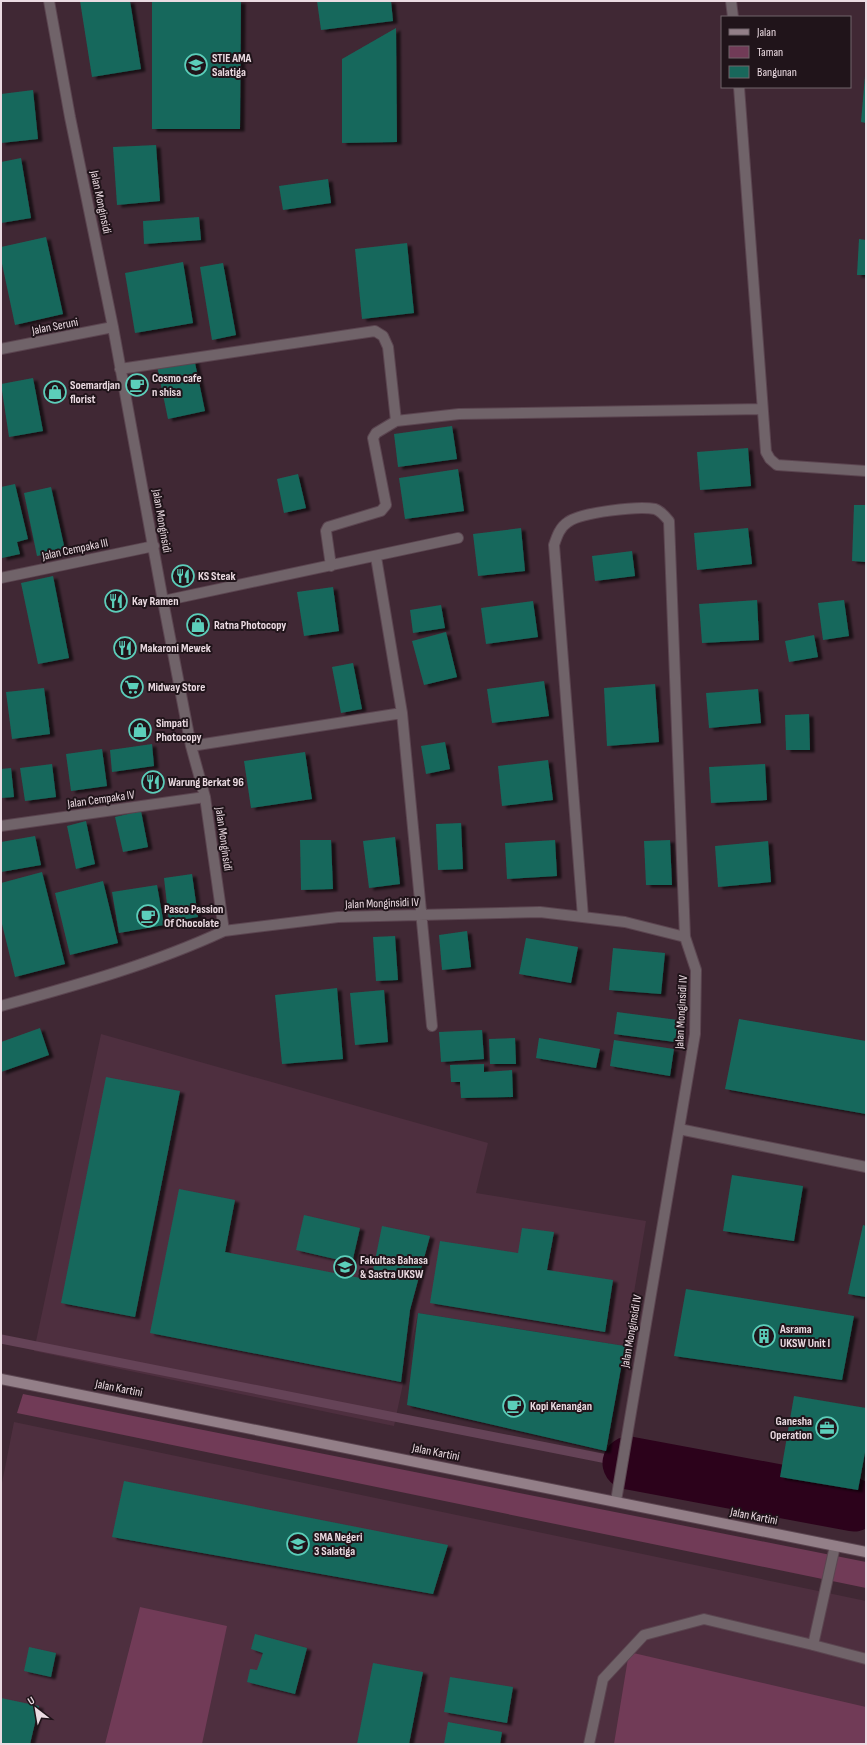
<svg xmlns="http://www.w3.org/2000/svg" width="867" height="1745" viewBox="0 0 867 1745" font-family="'Sofia Sans Condensed',sans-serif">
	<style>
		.built { fill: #4e2f3f }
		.green { fill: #713b57 }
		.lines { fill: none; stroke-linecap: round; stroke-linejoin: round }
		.stream { stroke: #654357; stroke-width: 9 }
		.river { stroke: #2c021b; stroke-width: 53 }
		.building { fill: #18675b; filter: url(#shadow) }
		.service-casing { stroke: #5b4550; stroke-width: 12 }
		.minor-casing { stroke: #5b4550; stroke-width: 12 }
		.secondary-casing { stroke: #5b4550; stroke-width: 12 }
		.service { stroke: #706369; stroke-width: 10 }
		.minor { stroke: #706369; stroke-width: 10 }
		.secondary { stroke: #937f88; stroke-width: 10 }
		.labels { text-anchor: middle; stroke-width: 4; stroke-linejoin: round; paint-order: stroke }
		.poi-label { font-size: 12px; font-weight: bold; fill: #ebdbe2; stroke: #20141a; text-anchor: start }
		.street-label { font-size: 12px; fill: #ebdbe2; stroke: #20141a }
	</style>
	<defs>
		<filter id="shadow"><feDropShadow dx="4.5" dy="2.5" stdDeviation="1" flood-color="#0009"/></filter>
	</defs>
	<rect width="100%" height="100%" fill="#402834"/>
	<path class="built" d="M101 1034 488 1143 476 1193 646 1221 625 1346 418 1313 394 1426 34 1351Z
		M14 1422 866 1601V1744H1V1488Z"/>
	<path class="green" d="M23 1394 866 1562V1588L17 1413Z
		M140 1607 227 1626 202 1744H105Z
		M629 1652 866 1707V1744H614Z"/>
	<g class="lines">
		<path class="stream" d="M1 1339 617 1461"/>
		<path class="river" d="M629 1463 854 1505"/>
	</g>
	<path class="building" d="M80 1H130L141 69 92 77Z
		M152 1H241L240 129H152Z
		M317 1H391L393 21 321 30Z
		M396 28 397 142 342 143V59Z
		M865 76H866V123L861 122Z
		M33 90 38 139 1 143V94Z
		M156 145 160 201 117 205 113 147Z
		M21 158 31 218 1 223V162Z
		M328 179 331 203 283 210 279 186Z
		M199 217 201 240 144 244 143 221Z
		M46 237 63 314 15 325 1 259V247Z
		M859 239 866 240V275H857Z
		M407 243 414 313 362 319 355 249Z
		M183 262 193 323 135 333 125 273Z
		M223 263 236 335 212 340 200 267Z
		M194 358 205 411 168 419 157 366Z
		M33 378 43 431 9 437 1 384Z
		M452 426 457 459 398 467 394 434Z
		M748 448 751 486 700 490 697 452Z
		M458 469 464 511 405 519 399 478Z
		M298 474 306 508 284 513 277 479Z
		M15 484 28 539 17 542 20 554 2 558 1 487Z
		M51 487 65 550 37 556 24 493Z
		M854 505H866V562L852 561Z
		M521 528 525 571 478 576 473 534Z
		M748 528 752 564 697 570 694 533Z
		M632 551 635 576 595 581 592 556Z
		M53 576 69 658 38 664 21 583Z
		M333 587 339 631 304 636 297 592Z
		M757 600 759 640 702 643 699 604Z
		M844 600 849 636 823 640 818 603Z
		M533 601 538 637 486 644 481 608Z
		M441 605 445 628 413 633 410 610Z
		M446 632 457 677 424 685 412 641Z
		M814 635 818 657 789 662 785 641Z
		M353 663 362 709 341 713 332 667Z
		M544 681 549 716 492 723 487 689Z
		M655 684 659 742 607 746 604 688Z
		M44 688 50 734 12 739 6 692Z
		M758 689 761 723 709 728 706 693Z
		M809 714 810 750H786L785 715Z
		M445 742 450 769 426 774 421 746Z
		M152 744 154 766 112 772 110 750Z
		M102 749 107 786 71 791 66 754Z
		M305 752 312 799 251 808 244 761Z
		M548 760 553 800 502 806 498 766Z
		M52 764 56 797 25 801 20 768Z
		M765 764 767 800 711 803 709 767Z
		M11 768 14 797 1 798V769Z
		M141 811 148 847 123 852 115 817Z
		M86 821 95 864 76 869 67 826Z
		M461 823 463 869 438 870 436 824Z
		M35 836 41 865 1 872V842Z
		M395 837 400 884 369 888 363 841Z
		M300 840H331L333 889 301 890Z
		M555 840 557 876 507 879 505 843Z
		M670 840 672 885H646L644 841Z
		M768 841 771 882 718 887 715 846Z
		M42 872 65 964 15 977 1 920V883Z
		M192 874 198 917 169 922 164 878Z
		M103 881 118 943 70 955 55 893Z
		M157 885 164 925 119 933 112 892Z
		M467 931 471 967 442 970 439 935Z
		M395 936 398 980 376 981 373 937Z
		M526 938 578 947 571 983 519 974Z
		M613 948 665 953 661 994 609 990Z
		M337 988 343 1059 282 1064 275 995Z
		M384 990 388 1042 355 1045 350 993Z
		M617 1012 678 1020 675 1042 614 1034Z
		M739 1019 866 1041V1114L725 1089Z
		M40 1028 49 1055 1 1072V1042Z
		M482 1030 484 1059 441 1062 439 1032Z
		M515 1038 516 1064H490L489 1039Z
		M539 1038 600 1049 596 1068 536 1058Z
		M614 1040 674 1049 670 1076 610 1066Z
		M484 1064V1072L512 1070 513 1097 461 1098 460 1082H451L450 1065Z
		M106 1077 180 1091 135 1317 61 1303Z
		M732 1175 803 1186 794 1241 723 1231Z
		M179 1189 235 1200 225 1252 371 1280 382 1226 430 1236 410 1310 401 1382 150 1333Z
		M304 1215 360 1228 352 1263 296 1250Z
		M863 1225 866 1226V1297L848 1294Z
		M522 1228 554 1232 547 1270 613 1280 605 1332 430 1303 440 1241 518 1253Z
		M686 1289 854 1316 842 1380 674 1356Z
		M418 1313 625 1346 606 1451 407 1405Z
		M794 1396 866 1408V1447L858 1490 780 1477Z
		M124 1481 448 1545 433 1594 112 1537Z
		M255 1634 307 1648 295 1694 247 1682 250 1669 257 1670 263 1653 251 1649Z
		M29 1647 56 1653 51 1677 24 1671Z
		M373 1663 423 1672 409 1744H357Z
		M450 1677 513 1687 507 1723 444 1712Z
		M1 1698 39 1706 30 1744H1Z
		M448 1722 502 1732 500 1744H444Z"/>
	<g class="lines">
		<g class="service-casing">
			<path id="service" d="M813 1645 835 1546
				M589 1744 603 1679 644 1635 704 1619 813 1645 866 1659"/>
		</g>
		<g class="minor-casing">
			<path id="minor" d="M731 1 733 17
				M739 87 766 452 770 459 777 465 866 471
				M1 349 113 327
				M120 369 375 331 383 336 388 347 396 421
				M376 557 402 713 432 1026
				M331 566 326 531 328 527 381 511 386 505 373 438 376 433 396 421 459 414 762 409
				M1 578 154 546
				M163 601 458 538
				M191 746 402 713
				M1 826 205 797
				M583 917 554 545C557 536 560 527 568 522 582 512 638 506 655 509 661 511 665 516 669 521L685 937
				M224 931 338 917 540 912 625 922 685 937 696 970 695 1034 616 1501
				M1 1006C77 985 153 964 224 931L205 797 191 746 163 601 113 327 70 117 49 1
				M679 1129 866 1167"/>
		</g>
		<g class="secondary-casing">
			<path id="secondary" d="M1 1379 866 1552"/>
		</g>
		<use href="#service" class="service"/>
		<use href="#minor" class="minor"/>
		<use href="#secondary" class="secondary"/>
	</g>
	<defs>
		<g id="university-ring" transform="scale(1.15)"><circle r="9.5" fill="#20141a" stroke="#5cceba" stroke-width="1.5"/><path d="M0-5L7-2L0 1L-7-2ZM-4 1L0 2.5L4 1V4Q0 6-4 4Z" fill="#5cceba"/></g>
		<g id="cafe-ring" transform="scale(1.15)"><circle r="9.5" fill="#20141a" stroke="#5cceba" stroke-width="1.5"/><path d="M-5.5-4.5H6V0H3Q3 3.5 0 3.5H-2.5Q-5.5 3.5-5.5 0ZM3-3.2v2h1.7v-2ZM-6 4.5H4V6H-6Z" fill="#5cceba"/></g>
		<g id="shop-ring" transform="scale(1.15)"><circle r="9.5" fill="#20141a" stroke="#5cceba" stroke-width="1.5"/><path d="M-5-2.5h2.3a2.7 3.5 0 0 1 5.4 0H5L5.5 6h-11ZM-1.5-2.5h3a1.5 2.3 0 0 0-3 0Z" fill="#5cceba"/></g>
		<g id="restaurant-ring" transform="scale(1.15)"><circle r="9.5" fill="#20141a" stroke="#5cceba" stroke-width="1.5"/><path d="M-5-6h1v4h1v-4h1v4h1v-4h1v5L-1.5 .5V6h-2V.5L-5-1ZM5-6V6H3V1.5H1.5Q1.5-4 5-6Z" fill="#5cceba"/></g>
		<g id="supermarket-ring" transform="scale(1.15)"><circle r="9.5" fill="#20141a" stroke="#5cceba" stroke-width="1.5"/><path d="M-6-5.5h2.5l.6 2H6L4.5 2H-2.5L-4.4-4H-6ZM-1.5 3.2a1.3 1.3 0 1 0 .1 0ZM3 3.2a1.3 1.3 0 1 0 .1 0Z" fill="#5cceba"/></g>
		<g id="building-ring" transform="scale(1.15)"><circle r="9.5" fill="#20141a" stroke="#5cceba" stroke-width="1.5"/><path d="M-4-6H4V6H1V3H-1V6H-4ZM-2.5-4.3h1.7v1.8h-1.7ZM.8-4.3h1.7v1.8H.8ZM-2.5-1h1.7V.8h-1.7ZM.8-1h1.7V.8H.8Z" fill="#5cceba"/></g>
		<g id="office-ring" transform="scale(1.15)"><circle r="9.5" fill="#20141a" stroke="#5cceba" stroke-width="1.5"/><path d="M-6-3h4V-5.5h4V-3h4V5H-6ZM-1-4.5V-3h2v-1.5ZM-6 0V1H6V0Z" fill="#5cceba"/></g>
		<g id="school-ring" transform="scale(1.15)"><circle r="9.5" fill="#20141a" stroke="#5cceba" stroke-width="1.5"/><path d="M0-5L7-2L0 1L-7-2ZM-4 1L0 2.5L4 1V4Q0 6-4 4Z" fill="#5cceba"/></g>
	</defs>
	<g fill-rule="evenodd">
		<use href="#university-ring" x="196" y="65"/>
		<use href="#cafe-ring" x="137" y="385"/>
		<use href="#shop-ring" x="55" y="392"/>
		<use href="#restaurant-ring" x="183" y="576"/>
		<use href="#restaurant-ring" x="116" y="601"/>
		<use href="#shop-ring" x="198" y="625"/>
		<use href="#restaurant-ring" x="125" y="648"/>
		<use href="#supermarket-ring" x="132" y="687"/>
		<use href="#shop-ring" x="140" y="730"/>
		<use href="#restaurant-ring" x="153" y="782"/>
		<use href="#cafe-ring" x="148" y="916"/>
		<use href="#university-ring" x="345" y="1267"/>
		<use href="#building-ring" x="764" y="1336"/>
		<use href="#cafe-ring" x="514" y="1406"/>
		<use href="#office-ring" x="827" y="1428"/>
		<use href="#school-ring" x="298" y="1544"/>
	</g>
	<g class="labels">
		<g class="poi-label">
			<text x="212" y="62">STIE AMA<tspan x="212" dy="14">Salatiga</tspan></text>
			<text x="152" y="382">Cosmo cafe<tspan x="152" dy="14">n shisa</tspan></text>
			<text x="70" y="389">Soemardjan<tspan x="70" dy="14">florist</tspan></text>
			<text x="198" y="580">KS Steak</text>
			<text x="132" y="605">Kay Ramen</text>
			<text x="214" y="629">Ratna Photocopy</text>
			<text x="140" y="652">Makaroni Mewek</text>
			<text x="148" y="691">Midway Store</text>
			<text x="156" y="727">Simpati<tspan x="156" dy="14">Photocopy</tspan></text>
			<text x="168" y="786">Warung Berkat 96</text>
			<text x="164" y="913">Pasco Passion<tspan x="164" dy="14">Of Chocolate</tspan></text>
			<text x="360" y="1264">Fakultas Bahasa<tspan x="360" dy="14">&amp; Sastra UKSW</tspan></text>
			<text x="780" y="1333">Asrama<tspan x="780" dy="14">UKSW Unit I</tspan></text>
			<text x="530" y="1410">Kopi Kenangan</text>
			<text x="812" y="1425" text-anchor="end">Ganesha<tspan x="812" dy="14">Operation</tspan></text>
			<text x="314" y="1541">SMA Negeri<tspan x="314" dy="14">3 Salatiga</tspan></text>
		</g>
		<g class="street-label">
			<text transform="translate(101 202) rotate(78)" y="4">Jalan Monginsidi</text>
			<text transform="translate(55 326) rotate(-11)" y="4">Jalan Seruni</text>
			<text transform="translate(162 521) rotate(80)" y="4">Jalan Monginsidi</text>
			<text transform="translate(75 549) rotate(-12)" y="4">Jalan Cempaka III</text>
			<text transform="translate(101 799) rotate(-8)" y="4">Jalan Cempaka IV</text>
			<text transform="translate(224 839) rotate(82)" y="4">Jalan Monginsidi</text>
			<text transform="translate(382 903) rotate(-2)" y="4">Jalan Monginsidi IV</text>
			<text transform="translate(681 1012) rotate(-87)" y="4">Jalan Monginsidi IV</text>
			<text transform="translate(631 1331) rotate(-80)" y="4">Jalan Monginsidi IV</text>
			<text transform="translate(119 1388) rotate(11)" y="4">Jalan Kartini</text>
			<text transform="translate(436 1452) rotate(11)" y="4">Jalan Kartini</text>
			<text transform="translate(754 1516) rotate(11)" y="4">Jalan Kartini</text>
		</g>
	</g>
	<rect width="867" height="1745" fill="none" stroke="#ebdbe2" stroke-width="4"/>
	<rect x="721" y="16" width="130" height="72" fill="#20141a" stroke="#71646a"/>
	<rect x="729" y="29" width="20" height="6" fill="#937f88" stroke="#71646a"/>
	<text x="757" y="36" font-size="12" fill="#ebdbe2">Jalan</text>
	<rect x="729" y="46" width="20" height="12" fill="#713b57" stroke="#71646a"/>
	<text x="757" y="56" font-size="12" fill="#ebdbe2">Taman</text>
	<rect x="729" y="66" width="20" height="12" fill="#18675b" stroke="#71646a"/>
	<text x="757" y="76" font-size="12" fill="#ebdbe2">Bangunan</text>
	<g transform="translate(36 1709) rotate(329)" stroke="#20141a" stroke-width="3" paint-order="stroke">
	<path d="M0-3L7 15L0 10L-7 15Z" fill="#ebdbe2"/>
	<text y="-6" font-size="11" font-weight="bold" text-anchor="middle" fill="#ebdbe2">U</text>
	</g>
</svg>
